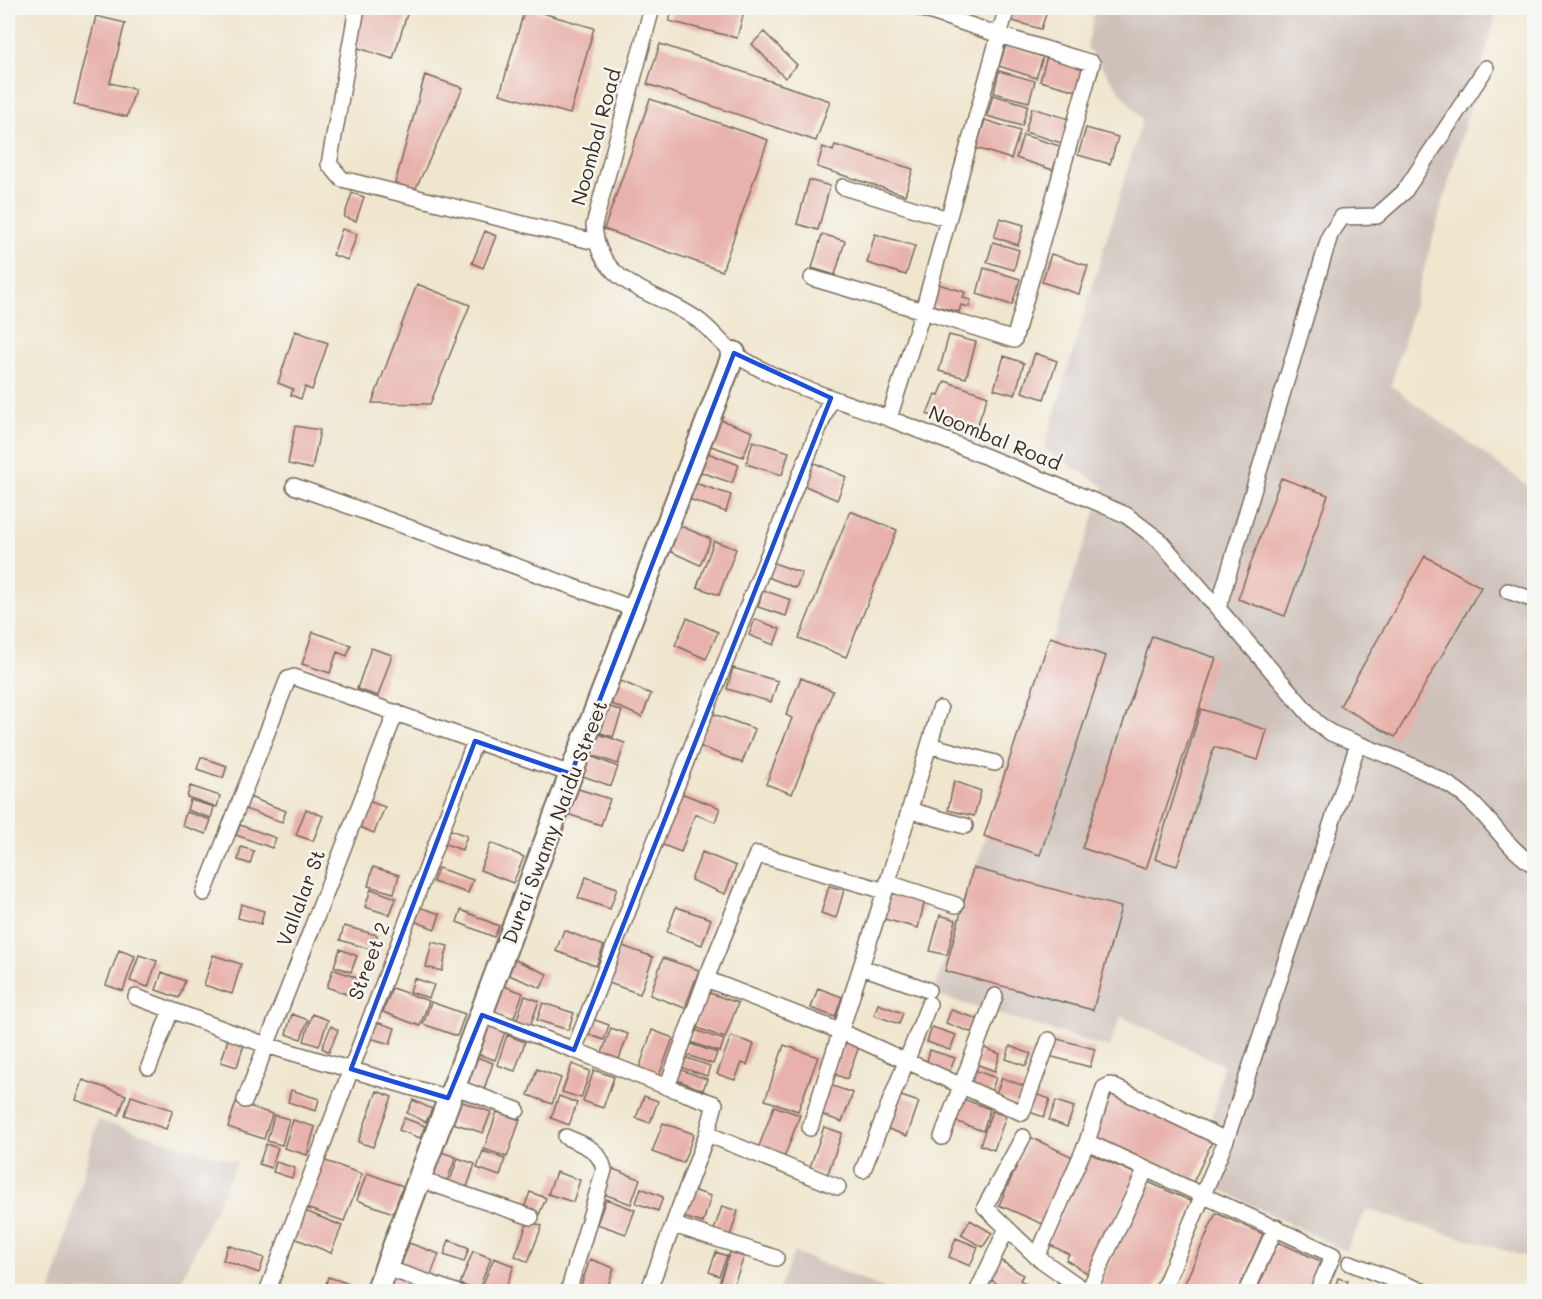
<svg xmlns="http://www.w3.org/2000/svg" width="1542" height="1299" viewBox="0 0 1542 1299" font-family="Mali,sans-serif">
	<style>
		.industrial { fill: #cec1ba }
		.building { fill: #e8b1ab }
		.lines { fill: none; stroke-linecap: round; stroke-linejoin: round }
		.street-casing { stroke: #7a6c5c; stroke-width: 18 }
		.secondary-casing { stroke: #7a6c5c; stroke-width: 26 }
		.street { stroke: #fff; stroke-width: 15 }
		.secondary { stroke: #fff; stroke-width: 22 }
		.marked { fill: none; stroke: #1d4ed8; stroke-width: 4.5; stroke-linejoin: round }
		.labels { text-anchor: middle; stroke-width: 5; stroke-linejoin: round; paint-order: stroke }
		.street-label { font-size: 20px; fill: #3b2a1e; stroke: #f6f6f2 }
	</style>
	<rect width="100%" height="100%" fill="#f6f6f2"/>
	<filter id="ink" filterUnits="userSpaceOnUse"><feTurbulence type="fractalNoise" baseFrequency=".0167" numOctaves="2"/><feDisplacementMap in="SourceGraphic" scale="12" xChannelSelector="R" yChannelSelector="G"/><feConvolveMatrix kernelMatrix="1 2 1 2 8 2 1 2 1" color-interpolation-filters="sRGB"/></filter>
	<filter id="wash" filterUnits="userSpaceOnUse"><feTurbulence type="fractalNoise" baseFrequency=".008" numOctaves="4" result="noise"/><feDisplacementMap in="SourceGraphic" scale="24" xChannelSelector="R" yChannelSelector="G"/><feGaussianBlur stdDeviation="1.35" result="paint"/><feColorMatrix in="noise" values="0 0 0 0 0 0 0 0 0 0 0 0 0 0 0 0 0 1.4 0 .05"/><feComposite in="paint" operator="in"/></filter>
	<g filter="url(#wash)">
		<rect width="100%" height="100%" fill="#f0e6ce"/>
		<path class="industrial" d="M1095 8H1498L1391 386 1534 490V1259L1367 1210 1345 1251 1221 1190 1236 1138 1211 1126 1223 1065 1121 1016 1109 1048 933 994 1104 486 1044 449 1142 120 1087 48Z
			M98 1120 237 1162 176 1291H51Z
			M794 1252 891 1291H778Z"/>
		<g id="blocks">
			<path class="building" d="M363 8H409L393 59 355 47 363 21 359 20Z
				M525 8 594 28 570 114 500 94Z
				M673 8H745L737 38 669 21Z
				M1013 8H1048L1041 29 1009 20Z
				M96 16 125 23 110 83 135 89 127 117 74 104Z
				M764 32 797 65 785 78 752 44Z
				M660 44 830 101 816 141 647 84Z
				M1006 45 1043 57 1036 78 999 66Z
				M1047 56 1084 66 1077 91 1040 81Z
				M999 71 1035 81 1029 102 994 93Z
				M425 75 463 88 415 190 395 183Z
				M993 95 1028 105 1022 126 987 116Z
				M650 99 768 140 722 271 604 229Z
				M1032 108 1069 119 1062 143 1025 132Z
				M985 120 1020 131 1011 159 976 148Z
				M1086 128 1118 137 1110 164 1078 155Z
				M1023 135 1060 146 1053 170 1016 158Z
				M835 145 913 169 905 195 817 167 823 147 833 151Z
				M809 180 830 186 818 230 797 224Z
				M352 193 364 197 356 221 344 217Z
				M1000 218 1024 225 1018 245 994 237Z
				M342 229 357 234 348 260 333 255Z
				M485 231 496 236 483 268 472 263Z
				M822 234 845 241 835 275 812 268Z
				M875 234 915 246 906 275 867 263Z
				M993 242 1019 250 1014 270 987 262Z
				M1051 254 1088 266 1079 294 1042 282Z
				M984 268 1020 279 1012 305 977 294Z
				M417 284 470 305 430 404 372 403Z
				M938 284 965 292 963 298 971 300 969 307 961 305 959 312 932 305Z
				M295 331 328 343 312 390 305 387 301 399 291 395 293 389 278 383Z
				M949 335 976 342 966 378 939 371Z
				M1035 353 1057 361 1044 399 1022 392Z
				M1004 356 1024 363 1015 395 994 389Z
				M945 381 988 396 975 431 927 414 935 394 939 395Z
				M718 419 753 432 743 457 708 445Z
				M295 426 320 430 312 469 288 464Z
				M753 441 789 452 782 475 746 464Z
				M705 452 739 465 732 483 698 471Z
				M810 461 846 477 837 500 801 484Z
				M1281 478 1328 495 1285 616 1238 599Z
				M692 482 731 495 726 512 686 498Z
				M850 511 897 530 846 657 799 638Z
				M676 524 711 539 700 565 665 549Z
				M714 541 736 549 719 595 697 587Z
				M1425 556 1481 587 1395 737 1340 706Z
				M771 562 802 573 796 588 765 576Z
				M763 590 791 600 786 616 758 607Z
				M687 618 718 632 706 659 675 645Z
				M755 619 780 629 774 645 749 635Z
				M313 632 351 645 347 656 337 652 330 673 302 664Z
				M1152 636 1216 658 1146 869 1082 848Z
				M1534 636V659L1525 654Z
				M1050 637 1106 656 1040 855 984 836Z
				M371 648 392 655 378 696 357 689Z
				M733 668 778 681 771 702 727 689Z
				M801 678 833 691 792 794 766 784 792 718 786 715Z
				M616 679 651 694 642 717 607 702Z
				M604 705 622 711 613 737 595 731Z
				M1201 709 1267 730 1258 760 1214 747 1177 866 1155 859Z
				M711 713 755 729 742 763 699 746Z
				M596 733 625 743 618 764 589 754Z
				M588 755 618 767 611 786 580 775Z
				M201 757 227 766 223 778 197 769Z
				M954 781 981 791 974 816 948 810Z
				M190 786 220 796 217 807 187 797Z
				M572 787 610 799 601 825 564 813Z
				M678 792 720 808 715 822 695 814 681 852 658 843Z
				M249 797 286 811 282 822 245 809Z
				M190 800 214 807 211 818 187 810Z
				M365 800 385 807 374 833 355 825Z
				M306 809 323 816 313 841 296 835Z
				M186 812 211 820 206 834 182 826Z
				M240 825 276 838 272 848 236 835Z
				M448 829 467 836 462 850 443 843Z
				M491 843 524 857 513 883 480 870Z
				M241 847 254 851 250 864 238 860Z
				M702 852 736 866 725 894 691 880Z
				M373 867 399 875 394 893 368 886Z
				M438 868 473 880 468 893 433 882Z
				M973 868 1121 907 1093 1010 945 971Z
				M586 877 617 888 610 909 578 898Z
				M829 886 844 890 836 918 821 913Z
				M371 889 396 898 390 915 365 907Z
				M892 891 925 900 918 928 884 919Z
				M241 904 264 911 261 924 238 918Z
				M416 906 440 914 435 929 411 920Z
				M676 907 711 919 702 945 667 932Z
				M461 910 499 926 494 937 457 922Z
				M940 915 956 920 947 955 930 951Z
				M344 926 377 935 373 950 340 940Z
				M564 930 604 946 596 966 556 951Z
				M432 942 448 946 442 971 426 967Z
				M620 945 653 957 640 994 606 982Z
				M340 949 357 956 351 972 334 966Z
				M119 950 135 956 123 991 106 985Z
				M139 955 157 961 148 987 130 981Z
				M213 955 241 964 232 994 204 985Z
				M511 958 547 974 541 988 504 973Z
				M663 958 699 970 685 1008 650 995Z
				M333 969 357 978 351 996 327 987Z
				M162 972 185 981 179 998 156 990Z
				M414 978 434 985 429 998 410 992Z
				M501 985 523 993 513 1020 491 1011Z
				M392 988 429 1001 420 1026 383 1012Z
				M818 988 842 997 835 1017 811 1008Z
				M707 992 738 1003 725 1038 695 1027Z
				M525 996 539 1001 529 1029 515 1024Z
				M431 1002 465 1014 457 1036 423 1024Z
				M543 1003 574 1013 568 1030 537 1020Z
				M878 1004 903 1013 899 1024 874 1015Z
				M951 1010 978 1019 973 1033 946 1023Z
				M292 1014 308 1020 301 1039 286 1034Z
				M312 1014 328 1020 319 1046 304 1041Z
				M592 1019 609 1025 604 1040 587 1034Z
				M376 1022 395 1028 390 1044 370 1038Z
				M487 1025 505 1032 495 1060 477 1054Z
				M331 1026 338 1030 329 1052 322 1048Z
				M932 1027 956 1035 950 1050 927 1042Z
				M611 1028 628 1034 619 1059 602 1053Z
				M652 1030 673 1038 659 1076 639 1069Z
				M695 1030 724 1040 720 1052 690 1042Z
				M507 1035 525 1042 515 1071 497 1065Z
				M229 1036 245 1041 237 1067 221 1062Z
				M731 1036 754 1044 747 1065 742 1063 735 1080 717 1074Z
				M1054 1038 1095 1049 1090 1067 1049 1056Z
				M847 1039 860 1044 847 1079 834 1074Z
				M688 1043 717 1053 713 1064 684 1054Z
				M784 1045 818 1057 798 1111 765 1100Z
				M1010 1046 1031 1054 1026 1066 1006 1059Z
				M982 1047 1000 1054 995 1071 976 1064Z
				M930 1050 955 1058 948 1076 926 1065Z
				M474 1056 493 1063 483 1092 464 1085Z
				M684 1057 710 1066 707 1076 680 1067Z
				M572 1064 590 1071 581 1098 562 1092Z
				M537 1069 561 1078 552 1104 528 1095Z
				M594 1070 614 1077 603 1108 583 1101Z
				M681 1070 707 1079 703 1090 677 1080Z
				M974 1070 996 1078 990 1094 968 1086Z
				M1002 1078 1024 1086 1017 1104 995 1096Z
				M83 1080 126 1095 119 1115 76 1100Z
				M827 1084 853 1093 842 1122 817 1113Z
				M291 1090 319 1099 316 1111 288 1102Z
				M377 1091 392 1097 373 1147 358 1142Z
				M1113 1091 1214 1137 1192 1185 1092 1139Z
				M895 1094 919 1102 907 1136 883 1127Z
				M1035 1094 1050 1099 1044 1117 1029 1112Z
				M131 1096 173 1110 166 1129 125 1115Z
				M559 1096 577 1103 569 1125 551 1118Z
				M644 1096 658 1101 650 1123 636 1118Z
				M963 1099 990 1109 983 1131 955 1121Z
				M413 1100 432 1109 426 1122 407 1113Z
				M457 1100 491 1112 483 1133 450 1122Z
				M1056 1101 1074 1107 1067 1127 1049 1120Z
				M236 1102 272 1114 264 1139 228 1127Z
				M774 1106 800 1115 784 1158 758 1149Z
				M992 1111 1006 1116 994 1150 980 1145Z
				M497 1112 520 1120 507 1157 484 1149Z
				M274 1115 289 1119 282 1145 267 1141Z
				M404 1118 425 1126 420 1138 399 1130Z
				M293 1120 315 1127 307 1155 284 1148Z
				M663 1123 694 1134 683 1163 652 1152Z
				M824 1127 842 1133 827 1176 809 1170Z
				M1030 1137 1075 1158 1045 1225 999 1205Z
				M266 1144 278 1148 271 1168 259 1164Z
				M438 1151 456 1157 446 1184 429 1178Z
				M483 1151 505 1159 500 1176 477 1168Z
				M1089 1153 1136 1174 1090 1275 1066 1260 1069 1254 1048 1244Z
				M458 1158 475 1164 466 1190 449 1184Z
				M323 1160 362 1174 344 1221 306 1208Z
				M276 1162 295 1168 292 1178 273 1172Z
				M610 1168 640 1179 631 1204 601 1193Z
				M556 1172 580 1180 573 1202 548 1194Z
				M367 1173 403 1186 393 1213 357 1200Z
				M1146 1181 1193 1202 1153 1292H1117L1100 1284Z
				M641 1188 663 1197 658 1211 636 1203Z
				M692 1190 711 1196 703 1223 684 1217Z
				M530 1192 546 1198 538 1217 523 1211Z
				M606 1199 635 1210 626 1234 597 1224Z
				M722 1206 738 1211 730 1236 714 1230Z
				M303 1210 342 1226 331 1253 292 1237Z
				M1216 1213 1263 1234 1237 1292H1181Z
				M970 1220 992 1233 983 1247 961 1235Z
				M528 1221 542 1226 528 1262 515 1256Z
				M956 1238 978 1247 970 1266 949 1257Z
				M449 1240 469 1248 464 1262 444 1255Z
				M1278 1242 1325 1263 1313 1292H1256Z
				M409 1243 439 1254 430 1277 401 1266Z
				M228 1245 264 1258 259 1273 223 1260Z
				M473 1251 491 1258 478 1291 460 1284Z
				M716 1252 727 1256 719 1276 709 1272Z
				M730 1252 744 1257 731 1292H723L717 1289Z
				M494 1258 514 1266 504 1292 483 1284Z
				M590 1259 614 1268 606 1292 579 1291Z
				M1000 1260 1023 1275 1020 1280 1039 1292H1003L1005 1289 988 1278Z
				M390 1276 411 1284 408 1292H385Z
				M328 1277 350 1284 347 1292H324Z
				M1338 1278 1348 1281 1344 1291 1335 1288Z
				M1058 1282 1071 1292H1051Z"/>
		</g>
	</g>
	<g filter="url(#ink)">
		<use href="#blocks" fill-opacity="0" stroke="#7a6c5c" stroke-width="1.5"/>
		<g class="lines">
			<g class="street-casing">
				<path id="street" d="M357 8 329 164 342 179 595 242
					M652 8 594 225C598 288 657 290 698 320 712 330 722 345 735 354 781 385 839 399 890 419 969 449 1048 481 1126 515L1159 540 1316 722 1331 733C1367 748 1432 770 1462 794 1488 814 1507 849 1534 865
					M843 187 948 219
					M812 278 923 311 999 35 920 8
					M889 418 923 311 1014 340 1092 63 999 35 1007 8
					M294 486 637 610
					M1508 591 1534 600
					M1218 608 1330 235 1342 217 1377 216 1404 192 1486 68
					M929 745 995 763
					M909 810 965 826
					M888 883 956 905
					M885 891 940 709
					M204 893 288 679 294 677 475 741
					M862 967 928 990
					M706 979 842 1032 1022 1113 1049 1040
					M136 997 266 1045 448 1098
					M482 1015 574 1050 701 723 831 398
					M574 1050 667 1087 706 979 757 854 885 891 810 1128
					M149 1067 171 1010
					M453 1086 517 1110
					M667 1087 715 1104 707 1134 838 1187
					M245 1100 396 712
					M566 1137C584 1145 600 1149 604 1170L568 1292
					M942 1137 995 996
					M1023 1137 985 1207 1037 1257 1087 1292
					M1087 1142 1333 1255 1317 1292
					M863 1170 929 1004
					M418 1179 531 1217
					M674 1225 776 1258
					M1037 1257 1087 1142 1104 1088 1110 1085 1226 1140
					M1350 1263 1425 1292
					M386 1268 456 1292
					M267 1292 475 741 571 774
					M648 1292 707 1134
					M977 1292 1007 1228
					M1088 1292 1145 1171
					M1162 1292 1226 1140 1358 744
					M1246 1292 1276 1227"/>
			</g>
			<g class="secondary-casing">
				<path id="secondary" d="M377 1292 571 774 734 353"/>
			</g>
			<use href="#street" class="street"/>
			<use href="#secondary" class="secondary"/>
		</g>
	</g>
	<path class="marked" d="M734 353 831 398 574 1050 482 1015 448 1098 351 1069 475 741 571 774Z"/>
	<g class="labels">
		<g class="street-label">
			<text transform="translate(596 137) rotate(-75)" y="7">Noombal Road</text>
			<text transform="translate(995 438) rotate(22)" y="7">Noombal Road</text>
			<text transform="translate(555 822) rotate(-69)" y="7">Durai Swamy Naidu Street</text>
			<text transform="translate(301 898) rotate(-69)" y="7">Vallalar St</text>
			<text transform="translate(369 961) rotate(-69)" y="7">Street 2</text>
		</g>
	</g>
	<rect width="1542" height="1299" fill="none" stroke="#f6f6f2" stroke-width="30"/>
</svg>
